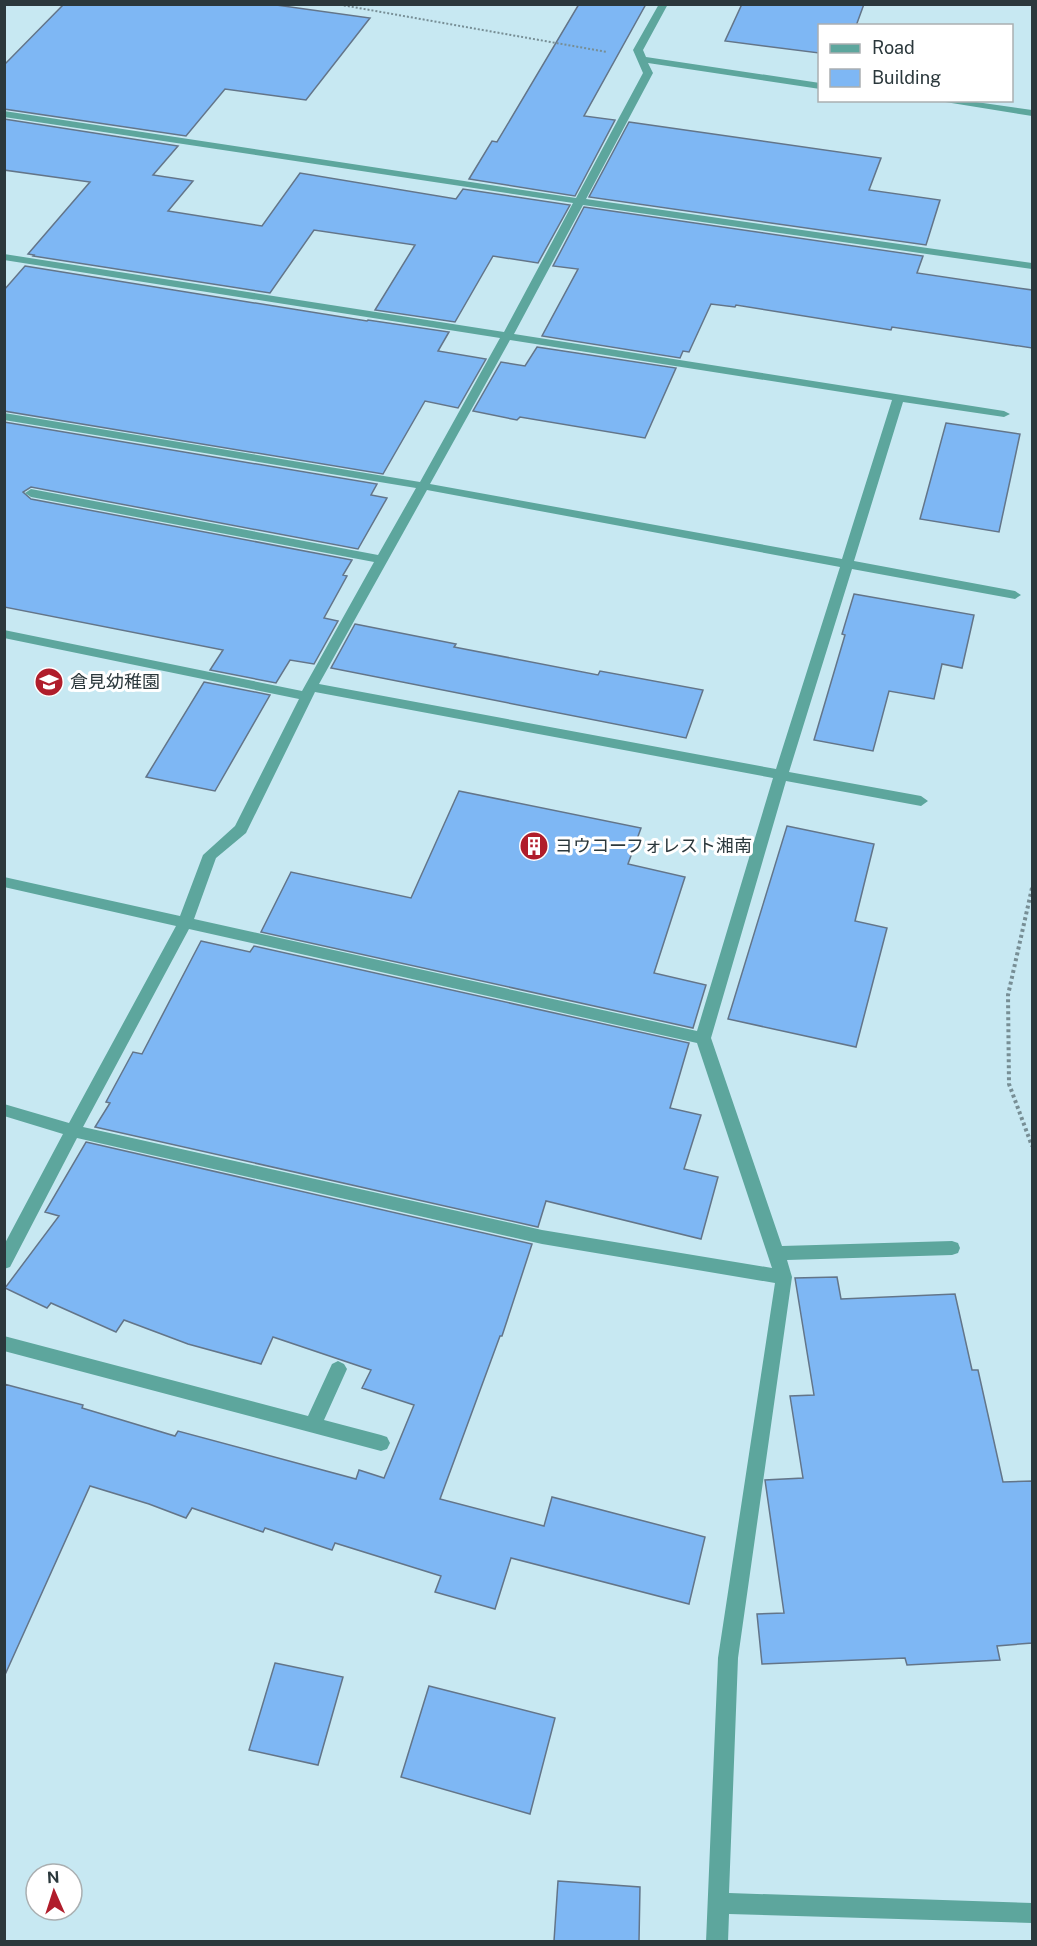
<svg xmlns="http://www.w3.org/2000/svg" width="1037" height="1946" viewBox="0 0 1037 1946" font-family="'Public Sans','Noto Sans JP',sans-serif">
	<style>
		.building { fill: #7eb7f4; stroke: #637589; stroke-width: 1.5 }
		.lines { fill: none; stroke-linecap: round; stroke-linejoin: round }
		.path-far1 { stroke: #778e95; stroke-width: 2; stroke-dasharray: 2 2; stroke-linecap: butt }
		.path { stroke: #778e95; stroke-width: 4; stroke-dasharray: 3 3; stroke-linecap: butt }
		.minor { fill: #5da69d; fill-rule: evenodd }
		.labels { text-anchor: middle; stroke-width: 6; stroke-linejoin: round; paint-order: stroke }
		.poi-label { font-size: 18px; fill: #2b383c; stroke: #fff; text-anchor: start }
	</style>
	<rect width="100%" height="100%" fill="#c7e8f2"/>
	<path class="building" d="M64 4H269L370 18 306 100 225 89 186 136 4 109V65Z
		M579 4H646L584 116 615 120 575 196 469 179 492 141 497 142Z
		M742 4H864L856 26H819V53L725 41Z
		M4 119 178 146 153 175 193 181 168 211 262 226 300 173 456 199 463 189 570 205 538 263 493 256 455 322 375 310 415 245 314 230 270 293 33 256 34 255 28 254 90 182 4 170Z
		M629 122 881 158 869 190 940 200 926 245 589 197Z
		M584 207 923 256 917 273 1032 290V348L892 327 891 330 736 305 735 307 711 304 689 352 683 351 680 358 542 336 578 269 553 266Z
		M25 266 367 321 368 320 449 332 438 351 486 359 458 408 425 401 383 474 4 411V290Z
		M537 347 676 368 645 438 520 417 517 420 473 411 501 362 525 366Z
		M4 422 377 484 371 495 387 498 358 549 31 487 23 492 31 499 352 560 343 575 347 576 324 618 338 621 314 664 290 660 276 683 210 670 223 650 4 607Z
		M946 423 1020 434 999 532 920 519Z
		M854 594 974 615 962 668 942 664 934 699 889 691 873 751 814 740 845 635 842 634Z
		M355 624 456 644 454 647 598 675 600 671 703 690 686 738 331 668Z
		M204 682 270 695 215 791 146 777Z
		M459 791 641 828 628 864 685 877 654 973 706 985 693 1028 261 932 291 872 411 898Z
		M787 826 874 844 855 921 887 928 856 1047 728 1019Z
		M201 941 250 952 254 946 689 1043 670 1108 701 1115 684 1169 718 1177 701 1239 546 1201 538 1227 95 1127 110 1103 106 1102 133 1052 142 1054Z
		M86 1142 532 1244 502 1336H500L440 1499 544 1526 552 1497 705 1537 689 1604 511 1558 495 1609 435 1592 441 1576 335 1543 332 1550 265 1528 263 1532 192 1508 186 1518 149 1504 90 1486 4 1677V1384L83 1405 82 1408 175 1436 178 1431 356 1479 359 1470 384 1478 414 1405 362 1388 371 1370 273 1337 261 1364 188 1344 124 1320 116 1332 51 1303 47 1308 5 1288 59 1216 45 1212Z
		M837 1277 841 1299 955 1294 972 1370H978L1003 1482 1032 1481V1643L997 1646 1000 1660 907 1665 905 1658 762 1664 757 1614 784 1613 765 1480 803 1478 790 1396 814 1395 795 1278Z
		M275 1663 343 1677 318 1765 249 1750Z
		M429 1686 555 1718 530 1814 401 1777Z
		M558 1881 640 1887 639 1941H554Z"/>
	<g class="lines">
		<path class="path-far1" d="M336 4 607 52"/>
		<path class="path" d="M1032 888 1008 995 1009 1084 1032 1146"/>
		<path class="minor" d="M659 4H668L643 50 646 57 820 83V89L648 63 653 73 586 199 1032 263V269L583 205 514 334 1004 411 1010 414 1004 417 903 402 854 561 1015 591 1021 595 1015 599 852 569 789 772 921 796 928 801 921 806 786 781 711 1038 782 1246 952 1241 958 1243 960 1248 958 1253 952 1255 787 1260 792 1277 738 1658 729 1893 1032 1903V1923L729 1914 728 1942H706L718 1658 775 1283 542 1244 77 1138 10 1267 4 1269V1245L63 1134 4 1116V1104L69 1123 176 926 4 887V877L180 916 203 855 235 826 299 699 4 638V630L302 691 374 562 31 497 25 493 31 489 378 555 416 488 4 420V413L420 482 500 338 4 260V254L504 332 573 203 4 117V111L576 198 643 73 633 50ZM510 340 892 400 842 559 430 484ZM427 490 840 567 776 769 319 684ZM315 692 773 778 697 1031 194 919 216 858 246 833ZM189 929 697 1043 772 1268 542 1230 83 1127Z
			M933 100H962L1032 110V116Z
			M4 1336 308 1416 332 1364 338 1361 344 1364 347 1369 324 1420 381 1435 387 1437 390 1443 387 1449 381 1451 4 1351Z"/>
	</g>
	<defs>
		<g id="school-disc" transform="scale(1.5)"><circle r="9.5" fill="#b01d2b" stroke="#fff"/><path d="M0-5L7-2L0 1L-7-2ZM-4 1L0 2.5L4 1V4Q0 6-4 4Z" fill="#fff"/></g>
		<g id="building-disc" transform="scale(1.5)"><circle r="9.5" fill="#b01d2b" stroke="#fff"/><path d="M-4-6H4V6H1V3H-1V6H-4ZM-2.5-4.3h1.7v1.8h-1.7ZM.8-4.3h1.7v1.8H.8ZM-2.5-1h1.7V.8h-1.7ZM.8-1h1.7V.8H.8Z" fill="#fff"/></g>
	</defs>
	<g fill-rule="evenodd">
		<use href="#school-disc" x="49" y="682"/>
		<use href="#building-disc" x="534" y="846"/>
	</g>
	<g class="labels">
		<g class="poi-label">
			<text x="70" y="688">倉見幼稚園</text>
			<text x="555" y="852">ヨウコーフォレスト湘南</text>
		</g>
	</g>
	<rect width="1037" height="1946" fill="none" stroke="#2b383c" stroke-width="12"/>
	<rect x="818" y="24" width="195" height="78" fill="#ffffff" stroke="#aaafb1" stroke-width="1.5"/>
	<rect x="830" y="44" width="30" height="9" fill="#5da69d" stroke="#aaafb1" stroke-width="1.5"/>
	<text x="872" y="54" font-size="18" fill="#2b383c">Road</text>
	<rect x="830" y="69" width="30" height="18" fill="#7eb7f4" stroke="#aaafb1" stroke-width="1.5"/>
	<text x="872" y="84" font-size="18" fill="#2b383c">Building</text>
	<g transform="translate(54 1892) rotate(357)"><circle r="28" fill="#ffffff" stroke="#aaafb1" stroke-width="1.5"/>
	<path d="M0-4.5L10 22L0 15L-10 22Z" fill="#b01d2b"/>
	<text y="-9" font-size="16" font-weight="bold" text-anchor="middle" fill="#2b383c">N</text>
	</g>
</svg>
